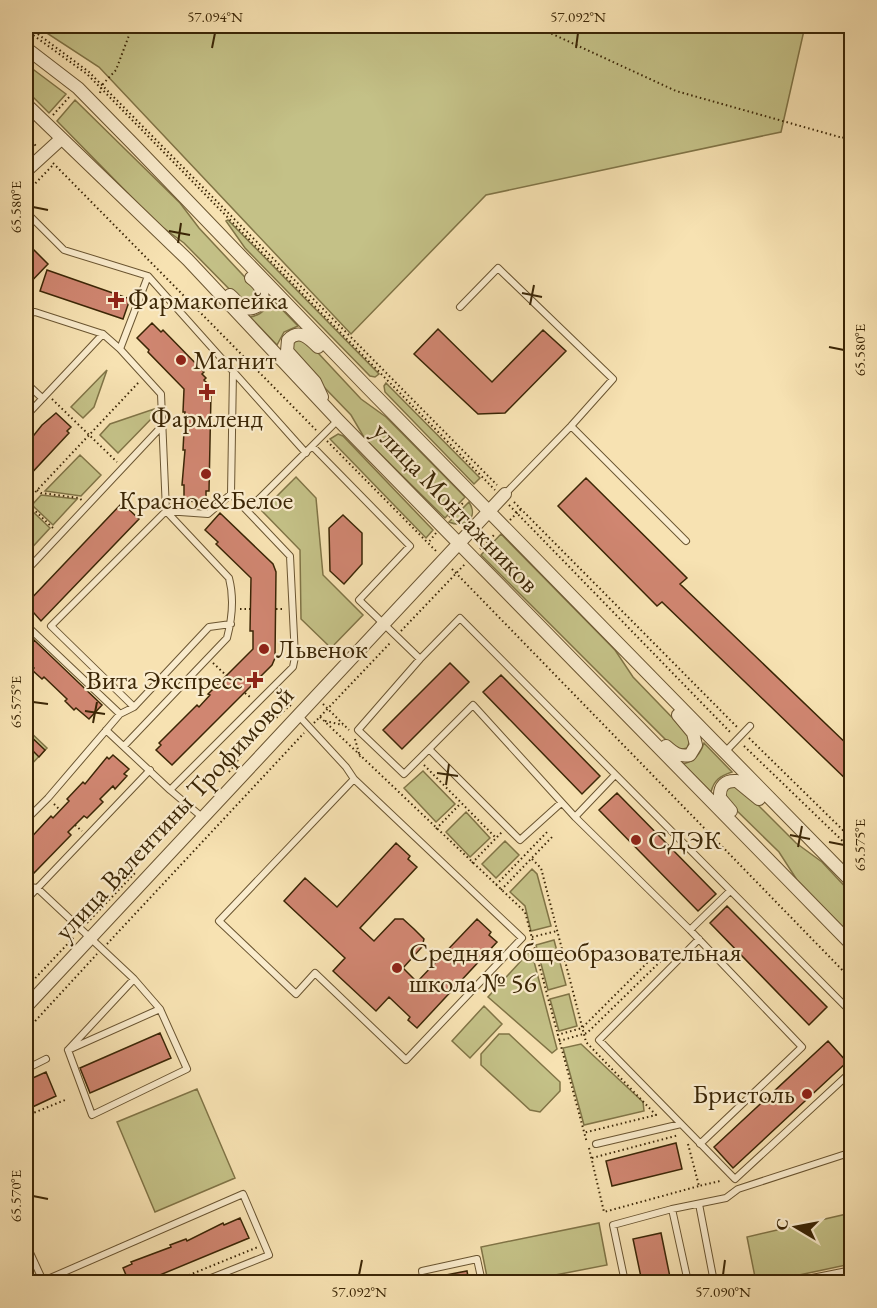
<svg xmlns="http://www.w3.org/2000/svg" width="877" height="1308" viewBox="0 0 877 1308" font-family="'EB Garamond',serif">
	<style>
		.green { fill: #c4c187; stroke: #807446; stroke-width: 1.5 }
		.building { fill: #d08671; stroke: #3b2606; stroke-width: 1.5 }
		.lines { fill: none; stroke-linecap: round; stroke-linejoin: round }
		.service-casing { stroke: #6a5531; stroke-width: 8 }
		.minor-casing { stroke: #6a5531; stroke-width: 14 }
		.path { stroke: #3b2606; stroke-width: 2; stroke-dasharray: 1.5 3; stroke-linecap: butt }
		.service { stroke: #faeccd; stroke-width: 6 }
		.minor { stroke: #faeccd; stroke-width: 12 }
		.ticks { fill: none; stroke: #3b2606; stroke-width: 2 }
		.poi-dot { fill: #8f2418; stroke: #faeccd; stroke-width: 2 }
		.labels { text-anchor: middle; stroke-width: 4.5; stroke-linejoin: round; paint-order: stroke }
		.poi-label { font-size: 27px; fill: #3b2606; stroke: #faeccd; text-anchor: start }
		.street-label { font-size: 27px; fill: #3b2606; stroke: #faeccd }
		.neatline { fill: none; stroke: #3b2606; stroke-width: 2 }
		.ticks-label { font-size: 15px; text-anchor: middle; fill: #3b2606 }
	</style>
	<rect width="100%" height="100%" fill="#f7e2b2"/>
	<filter id="stains"><feTurbulence type="fractalNoise" baseFrequency=".00333" numOctaves="4"/><feColorMatrix values="0 0 0 0 .2 0 0 0 0 .09 0 0 0 0 .02 0 0 0 .5 -.17"/></filter>
	<radialGradient id="worn" r=".72"><stop offset=".6" stop-color="#630" stop-opacity="0"/><stop offset="1" stop-color="#630" stop-opacity=".3"/></radialGradient>
	<path class="green" d="M36 26H805L781 132 486 195 351 334 99 67Z
		M26 64 66 94 49 113 26 90Z
		M75 100 180 203 199 228 255 288 259 298 252 304 241 301 184 243 158 224 57 121Z
		M228 220 379 374 375 377 370 376 245 248 226 221Z
		M270 297 298 326 284 332 277 345 250 317C262 315 268 308 270 297Z
		M295 339H305L361 399 386 417 465 497 445 518 365 439 351 415 292 354V342Z
		M107 370 94 407 83 418 71 407Z
		M386 383 480 478 474 484 385 392 384 386Z
		M154 409V416L118 453 100 435 110 424Z
		M338 434 343 436 433 530 426 538 330 439Z
		M80 455 101 475 81 496 45 491Z
		M296 477 316 498 323 575 363 615 331 648 301 619 300 550 262 511Z
		M41 495 77 499 53 525 32 505Z
		M469 502C479 518 465 529 449 522Z
		M29 508 50 528 26 554V512Z
		M501 534 615 650 633 677 688 734 691 738 687 748 679 750 674 748 481 555Z
		M26 728 47 748 26 770Z
		M704 743 732 772C720 776 714 780 711 792L683 764C695 761 700 754 704 743Z
		M423 771 455 804 436 822 404 788Z
		M739 786 796 843 822 862 851 893V936L797 880 779 852 727 801 724 791 727 787Z
		M466 812 490 838 470 857 446 832Z
		M505 841 519 855 496 878 482 864Z
		M532 869 537 874 551 926 531 931 525 906 510 892Z
		M554 940 566 985 548 990 536 945Z
		M531 950 557 1049 552 1053 488 997Z
		M569 994 577 1026 559 1031 550 999Z
		M484 1006 502 1024 470 1058 452 1041Z
		M499 1034H509L560 1082V1091L540 1112 530 1110 481 1065V1054Z
		M581 1044 643 1102 644 1111 584 1125 563 1048Z
		M197 1089 235 1178 155 1212 117 1122Z
		M851 1213V1264L766 1282H756L747 1237Z
		M599 1223 607 1265 519 1282H488L481 1247Z"/>
	<path class="building" d="M33 249 48 264 26 287V256Z
		M47 270 130 299 123 319 40 291Z
		M152 323 161 332 163 330 204 372 202 374 206 378 204 380 208 384V393H211L209 491H206V502L184 501V485H182L185 450H183L185 412H183L184 389 148 352 149 350 137 338Z
		M438 329 492 382 543 330 566 351 505 413 478 414 414 354Z
		M56 413 71 427 67 431 69 433 26 479V445L42 425Z
		M586 478 687 578 680 584 852 749V785L662 602 657 606 558 506Z
		M122 503 139 519 41 621 26 604Z
		M220 513 273 564 276 572 275 658 272 665 172 765 156 750 161 745 159 743 197 705 199 707 210 695 208 694 253 649V631H250L251 578 216 544 218 542 205 530Z
		M343 515 362 533V564L344 584 330 571 329 528Z
		M34 640 102 705 89 719 76 708 74 710 65 701 67 699 44 677 42 679 32 670 34 668 26 660V649Z
		M450 663 469 682 402 749 383 730Z
		M501 675 600 776 582 794 483 692Z
		M26 732 45 750 39 757 26 744Z
		M113 755 129 769 124 774 127 776 115 789 113 786 100 799 103 802 87 818 84 816 68 832 71 835 34 873 32 870 26 877V843L51 816 53 818 69 801 67 799 83 782 85 784 107 757 109 759Z
		M617 793 716 894 698 911 599 810Z
		M396 843 410 856 408 859 417 867 360 928 374 941 395 919H403L414 929 424 939 422 947 403 968 417 982 477 919 491 932 489 935 497 942 417 1028 408 1020 410 1017 389 997 376 1011 333 971 345 958 284 901 305 878 337 907Z
		M727 906 827 1007 809 1025 710 923Z
		M160 1033 171 1058 90 1093 80 1068Z
		M828 1041 847 1062 733 1168 714 1147Z
		M46 1072 56 1096 26 1110V1081Z
		M676 1143 682 1169 612 1186 606 1161Z
		M240 1218 249 1238 143 1282H129L123 1268 132 1264 131 1262 171 1247 170 1245 186 1239 187 1241 223 1223 224 1225Z
		M661 1233 671 1282H642L633 1239Z
		M467 1271 469 1282H430V1278Z"/>
	<g class="lines">
		<g class="service-casing">
			<path id="service" d="M26 223 31 217 64 250 148 276
				M460 307 498 268 613 379 571 426 505 494
				M26 314 35 312 103 334 120 349
				M26 383 42 398
				M26 416 103 334
				M571 426 686 541
				M313 447 410 546 359 600 420 659
				M248 510 338 420
				M26 571 162 426
				M26 625 120 714
				M134 707 51 626 166 511 208 514 231 494
				M298 715 346 767 354 779
				M106 730 170 790 293 667 295 657 290 556 231 494 233 371
				M124 746 227 638C232 619 234 597 229 578L166 511 161 394 120 349 148 276 306 453
				M429 749 404 774 358 730 420 659 460 618 852 1013
				M725 752 750 726
				M354 779 522 938 406 1060 315 973 296 994 219 921Z
				M170 790 202 817
				M561 803 520 840 429 749 473 705 575 817 690 930 802 1047 700 1144
				M575 817 615 775
				M26 820 48 798 120 714 134 707 209 627 231 624
				M26 883 30 887 37 888 134 979 160 1009 187 1069 92 1115 68 1050
				M26 900 150 770
				M690 930 730 891
				M699 939 599 1040 735 1179 852 1071
				M134 979 68 1050 160 1009
				M26 1069 46 1059
				M596 1144 681 1124
				M699 1204 714 1282
				M672 1209 688 1282
				M26 1244 43 1281
				M41 1282 243 1194 269 1255 201 1282
				M424 1282 422 1271 477 1259 482 1282
				M625 1282 613 1225 672 1209 726 1198 738 1189 852 1152
				M792 1282 852 1270"/>
		</g>
		<g class="minor-casing">
			<path id="minor" d="M26 48 78 88 133 144 365 385 852 882
				M26 104 188 260 338 420 852 945
				M26 171 61 139
				M230 295C234 298 237 303 241 306 253 314 267 302 261 289 259 285 255 281 251 278
				M318 347C309 338 299 328 288 340L287 351 315 382 322 397
				M666 746C674 753 679 757 690 755L696 745 693 733 678 715
				M731 811 720 798C719 786 725 780 737 781L759 799
				M26 1007 505 494"/>
		</g>
		<path class="path" d="M27 26 89 72 497 485
			M535 26 676 91 843 138 852 115
			M26 30 87 74 495 490
			M100 93 102 85 116 70 131 30 158 26
			M53 115 71 95
			M26 128 31 130 34 128
			M26 134 36 146
			M26 148 32 142
			M26 155 35 145
			M53 163 316 430
			M26 193 53 165
			M52 399 117 462
			M327 441 428 543
			M37 490 41 493 79 498 83 501
			M26 502 139 382
			M26 502 55 530
			M514 502 738 728
			M509 505 731 733
			M449 517 464 502
			M510 520 521 509
			M436 533 428 543 436 551
			M480 549 495 534
			M452 569 852 980
			M240 609H253
			M276 609H285
			M401 631 465 564
			M213 663 228 677
			M245 693 250 697
			M323 704 349 730
			M320 717 525 912 587 1143
			M325 721 343 725
			M314 723 391 642
			M749 738 852 839
			M355 739 360 757
			M744 746 852 850
			M424 765 496 838
			M229 772C247 747 268 724 292 704
			M54 804 60 810
			M75 825 82 831
			M436 829 461 803
			M532 859 541 868 586 1042 656 1115 583 1133
			M472 863 502 832
			M496 885 549 830
			M501 890 554 835
			M87 923 135 873
			M532 937 557 931
			M107 944 304 733
			M26 988 75 936
			M26 1031 97 954
			M557 1035 582 1028 658 952
			M559 1041 587 1033 664 958
			M26 1116 65 1100
			M688 1144 699 1186 720 1181
			M589 1148 604 1212 699 1186
			M592 1158 679 1135
			M172 1282 258 1247"/>
		<use href="#service" class="service"/>
		<use href="#minor" class="minor"/>
	</g>
	<path class="ticks" d="M212 48 215 33M576 48 578 33M33 207 48 210M169 231 190 235M178 243 181 223M522 293 542 297M530 305 534 285M829 347 844 350M33 702 48 704M85 711 105 714M93 723 97 702M437 773 458 776M446 785 449 764M790 835 810 839M829 842 844 845M798 847 802 826M33 1196 48 1199M359 1275 362 1260M723 1275 725 1260"/>
	<g class="poi-dot">
		<path d="M113 291h6v6h6v6h-6v6h-6v-6h-6v-6h6z"/>
		<circle cx="181" cy="360" r="6"/>
		<path d="M204 383h6v6h6v6h-6v6h-6v-6h-6v-6h6z"/>
		<circle cx="206" cy="474" r="6"/>
		<circle cx="264" cy="649" r="6"/>
		<path d="M252 671h6v6h6v6h-6v6h-6v-6h-6v-6h6z"/>
		<circle cx="636" cy="840" r="6"/>
		<circle cx="397" cy="968" r="6"/>
		<circle cx="807" cy="1094" r="6"/>
	</g>
	<g class="labels">
		<g class="poi-label">
			<text x="128" y="309">Фармакопейка</text>
			<text x="193" y="369">Магнит</text>
			<text x="207" y="427" text-anchor="middle">Фармленд</text>
			<text x="206" y="509" text-anchor="middle">Красное&amp;Белое</text>
			<text x="276" y="658">Львенок</text>
			<text x="243" y="689" text-anchor="end">Вита Экспресс</text>
			<text x="648" y="849">СДЭК</text>
			<text x="409" y="961">Средняя общеобразовательная<tspan x="409" dy="31">школа № 56</tspan></text>
			<text x="795" y="1103" text-anchor="end">Бристоль</text>
		</g>
		<g class="street-label">
			<text transform="translate(456 507) rotate(46)" y="9">улица Монтажников</text>
			<text transform="translate(174 813) rotate(-47)" y="9">улица Валентины Трофимовой</text>
		</g>
	</g>
	<rect width="877" height="1308" fill="none" stroke="#f7e2b2" stroke-width="66"/>
	<g transform="translate(796 1227) rotate(280)" stroke="#faeccd" stroke-width="4.5" paint-order="stroke">
	<path d="M0-4.5L10 22L0 15L-10 22Z" fill="#3b2606"/>
	<text y="-9" font-size="16" font-weight="bold" text-anchor="middle" fill="#3b2606">С</text>
	</g>
	<rect x="33" y="33" width="811" height="1242" class="neatline"/>
	<g class="ticks-label">
		<text x="215" y="22">57.094°N</text>
		<text x="578" y="22">57.092°N</text>
		<text transform="translate(16 207) rotate(-90)" y="5">65.580°E</text>
		<text transform="translate(860 350) rotate(-90)" y="5">65.580°E</text>
		<text transform="translate(16 702) rotate(-90)" y="5">65.575°E</text>
		<text transform="translate(860 845) rotate(-90)" y="5">65.575°E</text>
		<text transform="translate(16 1196) rotate(-90)" y="5">65.570°E</text>
		<text x="359" y="1297">57.092°N</text>
		<text x="723" y="1297">57.090°N</text>
	</g>
	<rect width="100%" height="100%" filter="url(#stains)"/>
	<rect width="100%" height="100%" fill="url(#worn)"/>
</svg>
